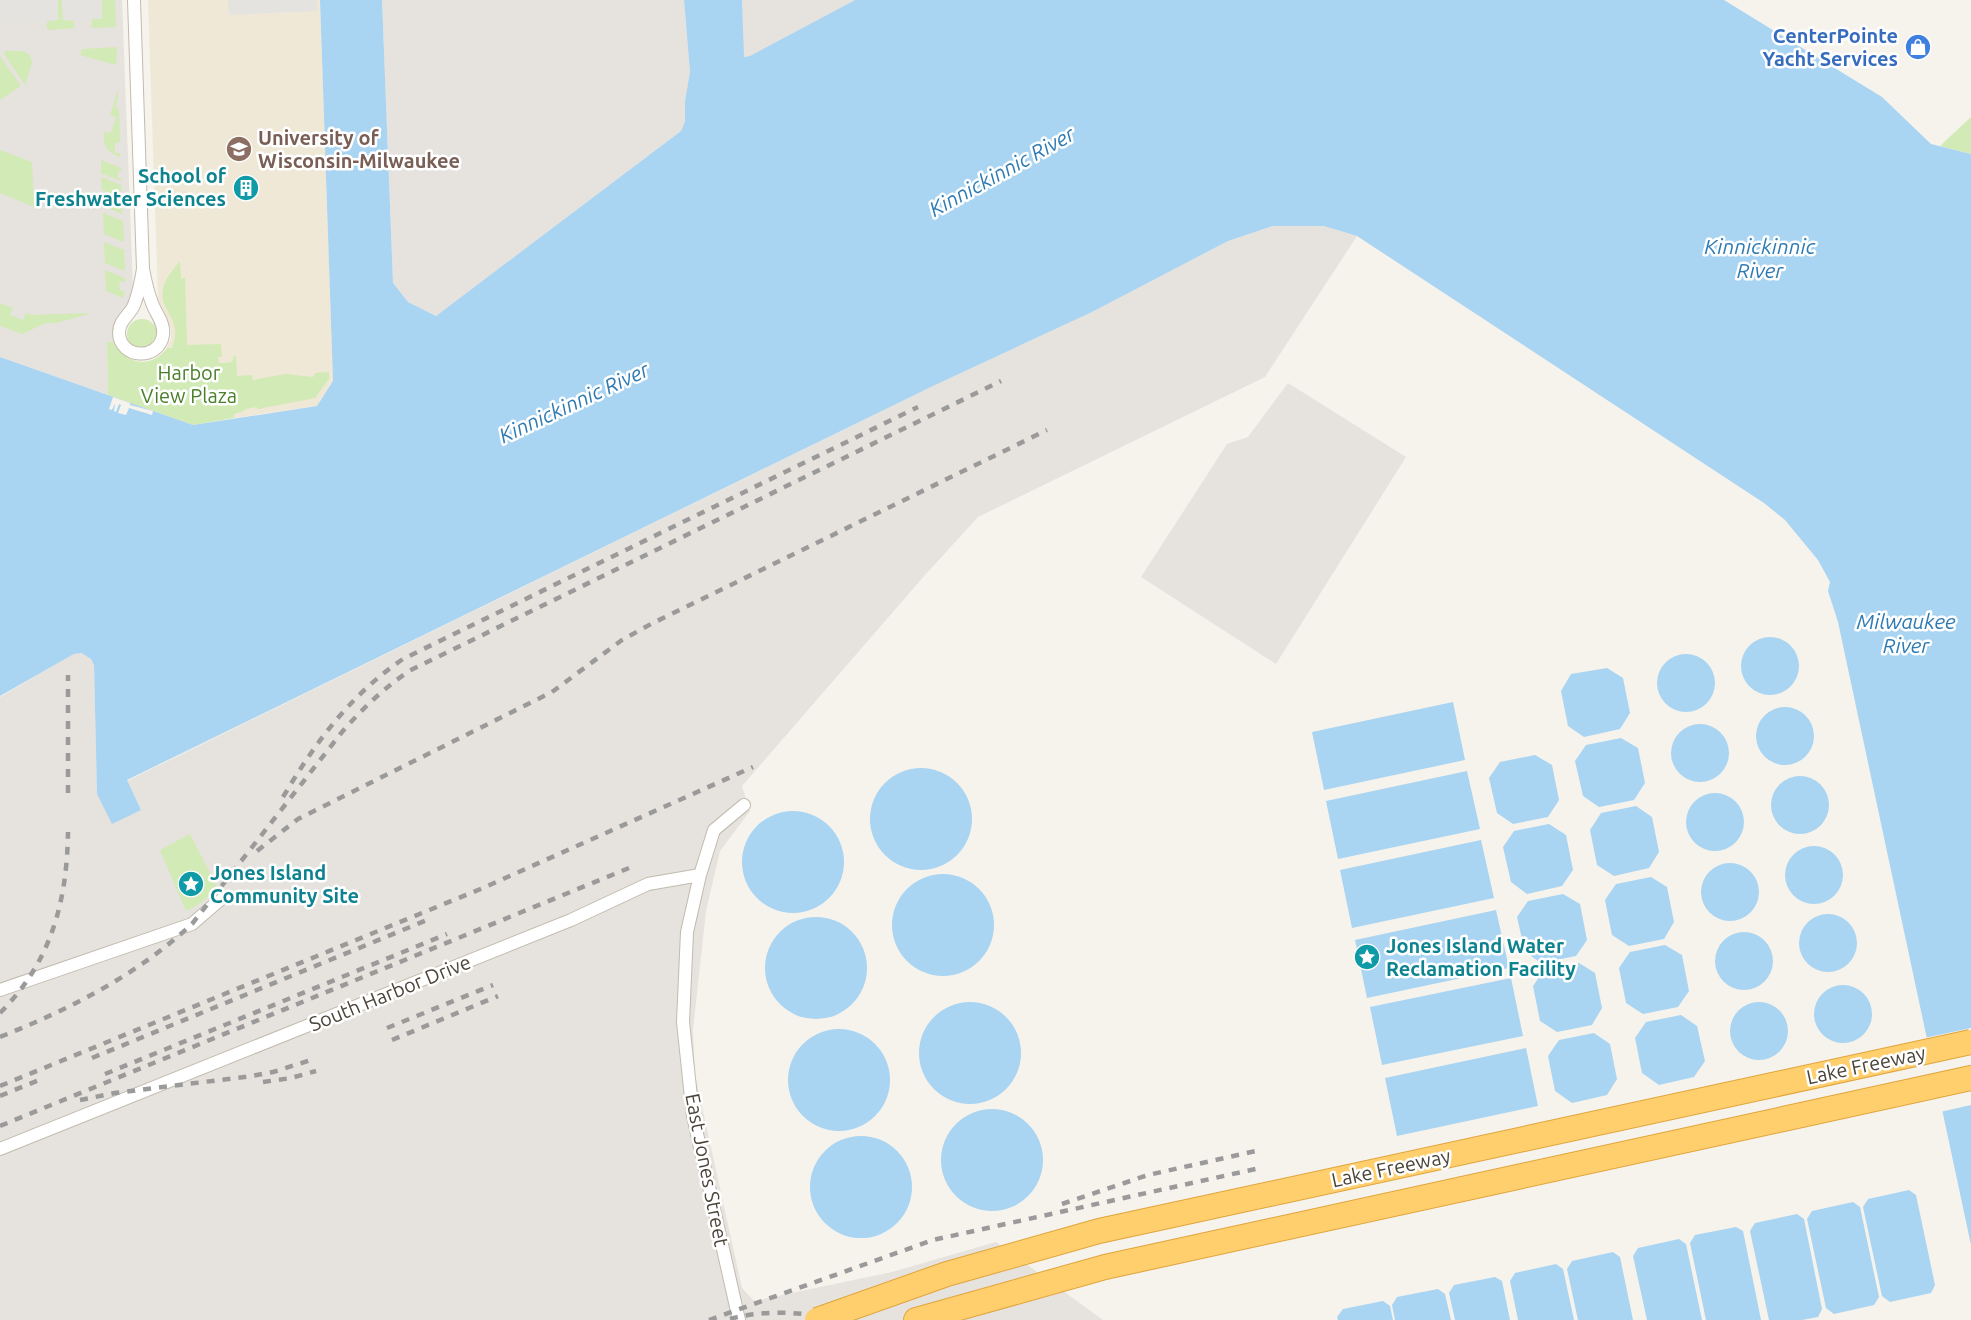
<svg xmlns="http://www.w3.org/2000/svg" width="1971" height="1320" viewBox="0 0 1971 1320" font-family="Ubuntu,sans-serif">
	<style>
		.industrial { fill: #e6e2dd }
		.education { fill: #efe8d6 }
		.green { fill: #d2eab5 }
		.parking { fill: #e5e3e0 }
		.water { fill: #a9d4f2 }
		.pier { fill: #f6f3ec }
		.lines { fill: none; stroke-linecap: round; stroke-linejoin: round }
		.minor-casing { stroke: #c2bbae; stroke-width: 14 }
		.motorway-casing { stroke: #e0a43c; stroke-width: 26 }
		.minor { stroke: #fff; stroke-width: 12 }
		.motorway { stroke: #ffcf6e; stroke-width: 24 }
		.rail { stroke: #9a9a9a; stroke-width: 4.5; stroke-dasharray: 8 8; stroke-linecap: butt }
		.motorway-bridge-casing { stroke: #e0a43c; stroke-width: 26; stroke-linecap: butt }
		.motorway-bridge { stroke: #ffcf6e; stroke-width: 24 }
		.labels { text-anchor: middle; stroke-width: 5; stroke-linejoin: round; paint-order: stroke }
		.shop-label { font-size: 20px; font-weight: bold; fill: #366cbe; stroke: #fff; text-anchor: end }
		.education-label { font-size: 20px; font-weight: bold; fill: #785e54; stroke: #fff; text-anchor: start }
		.culture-label { font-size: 20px; font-weight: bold; fill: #0d838f; stroke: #fff; text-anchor: start }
		.park-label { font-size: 20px; fill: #4a7f2a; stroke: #fff }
		.street-label { font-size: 20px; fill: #4b4439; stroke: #fff }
		.water-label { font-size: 21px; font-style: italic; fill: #2e7ab2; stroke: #fff }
	</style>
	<rect width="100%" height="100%" fill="#f6f3ec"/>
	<path class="industrial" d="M0 0H122L133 288 130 299 116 323 115 342 107 343 108 395 0 357Z
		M382 0H684L690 72 685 101V123L681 131 436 316 408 302 393 283Z
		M742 0H855L750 56 743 57Z
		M1273 226H1324L1357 236 1265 377 978 517 925 575 742 786 750 811 720 851 706 911 693 1030 695 1075 742 1288 754 1301 892 1272 996 1242 1103 1320H0V697L74 654 80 653 91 659 94 665 97 794 141 810 127 781 933 386 1092 312 1228 241Z
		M1288 383 1406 457 1276 664 1141 577 1227 444 1248 437Z"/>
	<path class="education" d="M148 0H320L333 381 317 406 234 418 232 362 218 363V347L167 348 171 338V329L158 298Z"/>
	<path class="green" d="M58 0H62L63 20 74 21V28L50 30 47 28 46 24 49 21 58 20Z
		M102 0H115L116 27 93 28 91 26 92 19 102 18Z
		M117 47 116 65 80 55 82 49Z
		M5 51H23L30 55 32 63 25 85 4 54Z
		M0 56 21 86 0 100Z
		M118 90V101L115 105 119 110 120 142 115 143V153H120V157C108 154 102 144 104 132L111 133 116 117 110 115Z
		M1971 117V154L1940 146Z
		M0 150 32 162 34 207 0 193Z
		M101 160 121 168V171H118V178H121V181L101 173Z
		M101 177 121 185 122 198 102 190Z
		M102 193 122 201V214L103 206Z
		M103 213 123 221 124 242 104 234Z
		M104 242 124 250 125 271 105 263Z
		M180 261 181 278H185L187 345 221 344 222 357H218L219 363 232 362 234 356H236L237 376 252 375 253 380 285 374 313 377 315 373 329 372V379L315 398 258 409 257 407 245 409 244 411 234 414V418L193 425 108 395 107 342H115C125 365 152 369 167 348H172C184 318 158 311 163 289 165 278 173 270 180 261Z
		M105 270 125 278V282L119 281 120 290 125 292 123 298 106 291Z
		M0 303 13 308 10 315 23 320 26 313 32 315 92 313 56 323H46L22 334 0 326Z
		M127 334a15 15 0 1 1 30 0a15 15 0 1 1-30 0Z
		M190 834 217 887C208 898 199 905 186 911L160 850Z"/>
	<path class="parking" d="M0 0H58V20L0 23Z
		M62 0H102V19L63 20Z
		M228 0H317V11L229 15Z"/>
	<path class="water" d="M320 0H382L393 283 408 302 436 316 681 131 685 122V101L690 72 684 0H742L744 57 750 56 855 0H1724L1882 97 1931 144 1971 154V1245L1838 622 1828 591 1830 582 1818 560 1785 520 1764 503 1357 236 1324 226H1273L1228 241 1092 312 933 386 127 780 141 810 112 824 97 794 94 665 91 659 81 653 74 654 0 696V357L193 425 317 406 333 381Z
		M1741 666a29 29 0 1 1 58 0a29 29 0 1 1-58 0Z
		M1657 683a29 29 0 1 1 58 0a29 29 0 1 1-58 0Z
		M1607 668 1623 678 1630 713 1620 729 1584 737 1568 726 1561 691 1571 674Z
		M1453 702 1465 760 1324 790 1312 732Z
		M1756 736a29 29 0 1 1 58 0a29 29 0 1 1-58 0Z
		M1671 753a29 29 0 1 1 58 0a29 29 0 1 1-58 0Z
		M1621 738 1638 748 1645 783 1634 800 1599 807 1583 796 1575 761 1586 745Z
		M1535 755 1552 765 1559 800 1548 817 1513 824 1497 813 1489 778 1500 762Z
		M870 819a51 51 0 1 1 102 0a51 51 0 1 1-102 0Z
		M1467 771 1480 829 1338 859 1326 801Z
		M1771 805a29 29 0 1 1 58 0a29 29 0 1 1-58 0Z
		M1686 822a29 29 0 1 1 58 0a29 29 0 1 1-58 0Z
		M1636 806 1652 817 1659 852 1649 868 1614 876 1597 865 1590 830 1601 813Z
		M742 862a51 51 0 1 1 102 0a51 51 0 1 1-102 0Z
		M1549 824 1566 835 1573 870 1562 886 1527 894 1511 882 1503 847 1514 831Z
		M1481 840 1494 898 1352 928 1340 870Z
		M1785 875a29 29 0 1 1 58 0a29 29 0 1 1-58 0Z
		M1701 892a29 29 0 1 1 58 0a29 29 0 1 1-58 0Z
		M892 925a51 51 0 1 1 102 0a51 51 0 1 1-102 0Z
		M1651 877 1667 887 1674 922 1664 939 1629 946 1612 935 1605 900 1616 884Z
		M1563 894 1580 904 1587 940 1576 956 1541 963 1525 952 1517 917 1528 901Z
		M1496 910 1509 968 1367 998 1355 940Z
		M1799 943a29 29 0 1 1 58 0a29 29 0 1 1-58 0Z
		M765 968a51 51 0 1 1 102 0a51 51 0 1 1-102 0Z
		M1715 961a29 29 0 1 1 58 0a29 29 0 1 1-58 0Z
		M1665 945 1682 955 1689 991 1678 1007 1643 1014 1626 1003 1619 968 1630 952Z
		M1579 963 1595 973 1602 1008 1592 1025 1557 1032 1540 1021 1533 986 1544 970Z
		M1511 978 1523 1036 1382 1065 1370 1007Z
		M1814 1014a29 29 0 1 1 58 0a29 29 0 1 1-58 0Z
		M919 1053a51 51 0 1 1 102 0a51 51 0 1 1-102 0Z
		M1730 1031a29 29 0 1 1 58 0a29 29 0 1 1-58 0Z
		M1681 1015 1697 1026 1705 1061 1694 1077 1659 1085 1642 1073 1635 1038 1646 1022Z
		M788 1080a51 51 0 1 1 102 0a51 51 0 1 1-102 0Z
		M1594 1033 1610 1044 1617 1079 1607 1095 1572 1103 1555 1091 1548 1056 1559 1040Z
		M1526 1048 1538 1106 1397 1136 1385 1078Z
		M941 1160a51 51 0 1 1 102 0a51 51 0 1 1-102 0Z
		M810 1187a51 51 0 1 1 102 0a51 51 0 1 1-102 0Z
		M1909 1190 1916 1195 1935 1285 1931 1293 1890 1302 1882 1296 1863 1207 1868 1199Z
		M1853 1202 1860 1207 1879 1297 1874 1305 1834 1314 1826 1308 1807 1219 1812 1211Z
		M1797 1214 1804 1219 1822 1309 1818 1317 1802 1320H1769L1750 1231 1755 1223Z
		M1736 1227 1743 1231 1761 1320H1706L1690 1243 1695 1235Z
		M1679 1239 1686 1244 1702 1320H1647L1633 1256 1638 1248Z
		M1613 1252 1620 1257 1633 1320H1578L1567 1269 1572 1261Z
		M1556 1264 1563 1269 1574 1320H1518L1510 1281 1515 1273Z
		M1495 1277 1502 1281 1510 1320H1455L1449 1293 1454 1285Z
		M1438 1289 1445 1294 1451 1320H1395L1392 1305 1397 1297Z
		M1383 1301 1390 1306 1393 1320H1338L1337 1317 1343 1309Z"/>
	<path class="pier" d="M113 397 130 403V405L153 411 152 415 129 408 126 415 118 413 121 405 119 404 116 412 114 411 115 403 112 410 109 409Z
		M1971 1028V1105L1940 1112 1924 1038Z"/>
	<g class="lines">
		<g class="minor-casing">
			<path id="minor" d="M134 0 143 269
				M143 269C145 279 147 290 151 300 154 312 165 322 163 335 159 361 120 359 119 333 119 320 130 315 134 305 139 293 141 281 143 269Z
				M0 990 192 924 221 899
				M0 1149 571 920 648 884 700 875
				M739 1320 693 1116 683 1022 687 932 700 875 714 830 744 805"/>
		</g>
		<g class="motorway-casing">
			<path id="motorway" d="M916 1320 1105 1267 1971 1078"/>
		</g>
		<use href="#minor" class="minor"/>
		<use href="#motorway" class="motorway"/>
		<path class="rail" d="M68 793V675
			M283 797C315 743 350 695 403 659L918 407
			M257 851 298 819 552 692 622 640 651 624 1047 430
			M0 1013C51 962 67 902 68 832
			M387 1028 493 985
			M0 1037C70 1009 137 975 192 924L342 732C362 709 383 689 409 671L1001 381
			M392 1040 498 996
			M92 1058 427 920
			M105 1074 447 934
			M263 1082 291 1078 316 1071
			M0 1086 483 888 753 767
			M0 1096 39 1080
			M80 1100 115 1093 252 1076 273 1072 311 1060
			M0 1126 629 868
			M1062 1204 1148 1175 1256 1151
			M730 1319C766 1309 804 1312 840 1320
			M709 1320 933 1240 1260 1168"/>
		<g class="motorway-bridge-casing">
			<path id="motorway-bridge" d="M817 1320 947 1274 1099 1231 1971 1042"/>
		</g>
		<use href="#motorway-bridge" class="motorway-bridge"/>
	</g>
	<defs>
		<g id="shop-disc" transform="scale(1.35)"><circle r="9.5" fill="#3f7fe0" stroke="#fff"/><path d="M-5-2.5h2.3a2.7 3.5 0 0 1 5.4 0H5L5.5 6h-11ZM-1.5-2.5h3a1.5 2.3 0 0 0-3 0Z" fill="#fff"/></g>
		<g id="university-disc" transform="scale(1.35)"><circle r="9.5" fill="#8d6e63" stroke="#fff"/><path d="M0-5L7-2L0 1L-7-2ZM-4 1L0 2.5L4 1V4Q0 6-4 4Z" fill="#fff"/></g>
		<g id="building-disc" transform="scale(1.35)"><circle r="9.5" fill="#0f9aa8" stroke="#fff"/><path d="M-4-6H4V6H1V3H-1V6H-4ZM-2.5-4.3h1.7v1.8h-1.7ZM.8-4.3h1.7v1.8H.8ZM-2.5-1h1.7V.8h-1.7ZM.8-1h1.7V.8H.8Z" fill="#fff"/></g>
		<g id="sight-disc" transform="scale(1.35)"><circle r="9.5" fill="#0f9aa8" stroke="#fff"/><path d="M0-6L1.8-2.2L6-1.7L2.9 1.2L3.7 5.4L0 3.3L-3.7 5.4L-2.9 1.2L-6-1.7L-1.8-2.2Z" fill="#fff"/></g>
	</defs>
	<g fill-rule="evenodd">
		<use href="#shop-disc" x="1918" y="47"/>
		<use href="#university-disc" x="239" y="149"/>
		<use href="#building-disc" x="246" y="188"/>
		<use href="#sight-disc" x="191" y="884"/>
		<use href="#sight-disc" x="1367" y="957"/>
	</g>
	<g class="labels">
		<g class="shop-label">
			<text x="1898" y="43">CenterPointe<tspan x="1898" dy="23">Yacht Services</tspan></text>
		</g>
		<g class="education-label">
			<text x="258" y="145">University of<tspan x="258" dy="23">Wisconsin-Milwaukee</tspan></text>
		</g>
		<g class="culture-label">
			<text x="226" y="183" text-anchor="end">School of<tspan x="226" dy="23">Freshwater Sciences</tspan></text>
			<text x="210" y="880">Jones Island<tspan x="210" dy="23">Community Site</tspan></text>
			<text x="1386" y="953">Jones Island Water<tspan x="1386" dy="23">Reclamation Facility</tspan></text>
		</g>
		<g class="park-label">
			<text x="189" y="380">Harbor<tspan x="189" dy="23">View Plaza</tspan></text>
		</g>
		<g class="street-label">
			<text transform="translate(390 993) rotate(-22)" y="7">South Harbor Drive</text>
			<text transform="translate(1866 1065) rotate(-12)" y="7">Lake Freeway</text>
			<text transform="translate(1391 1168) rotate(-12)" y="7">Lake Freeway</text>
			<text transform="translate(707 1170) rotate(79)" y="7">East Jones Street</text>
		</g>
		<g class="water-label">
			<text transform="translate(1002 172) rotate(-29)" y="7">Kinnickinnic River</text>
			<text x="1760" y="254">Kinnickinnic<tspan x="1760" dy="24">River</tspan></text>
			<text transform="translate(574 403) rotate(-25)" y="7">Kinnickinnic River</text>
			<text x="1906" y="629">Milwaukee<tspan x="1906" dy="24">River</tspan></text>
		</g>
	</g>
</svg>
